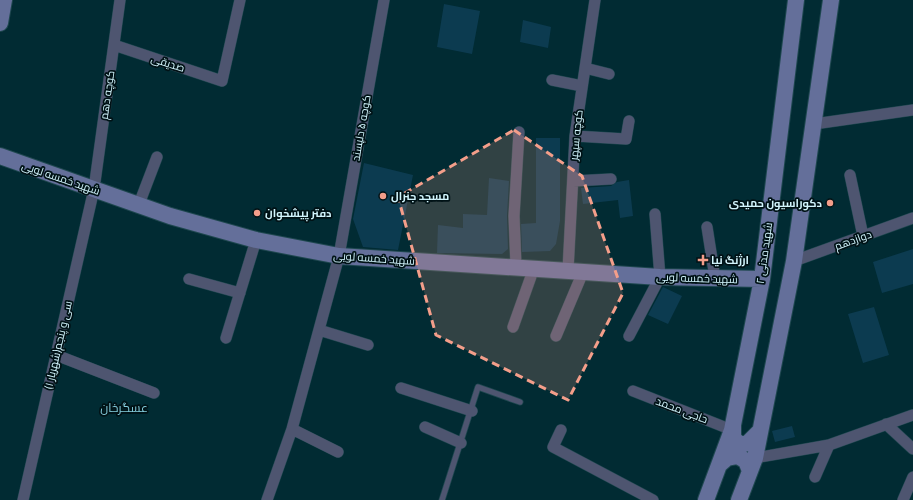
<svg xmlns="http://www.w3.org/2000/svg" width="913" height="500" viewBox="0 0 913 500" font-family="Georgia,Cairo,serif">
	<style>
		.building { fill: #0c3b50 }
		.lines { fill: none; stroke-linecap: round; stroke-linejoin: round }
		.lane-casing { stroke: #1e474f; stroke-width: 7 }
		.street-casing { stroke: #1e474f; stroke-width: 12 }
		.secondary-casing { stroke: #1e474f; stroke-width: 18 }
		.lane { stroke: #4e5570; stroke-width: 5.5 }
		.street { stroke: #4e5570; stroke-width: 11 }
		.secondary { stroke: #646f9a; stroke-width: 16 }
		.marked { fill: #f49e8a; fill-opacity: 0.2; stroke: #f49e8a; stroke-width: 3; stroke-dasharray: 8 5; stroke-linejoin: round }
		.poi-dot { fill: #f49e8a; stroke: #001216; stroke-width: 1.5 }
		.labels { text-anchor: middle; stroke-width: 3.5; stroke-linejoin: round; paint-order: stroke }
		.street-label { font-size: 11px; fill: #d2f5fd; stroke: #001216 }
		.poi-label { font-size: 11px; font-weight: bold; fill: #d2f5fd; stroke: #001216; text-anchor: start }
		.neighbourhood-label { font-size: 12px; fill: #85cfdf; stroke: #001216 }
	</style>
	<rect width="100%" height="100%" fill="#012b33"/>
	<path class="building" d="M444 4 480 11 472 54 437 47Z
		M523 20 551 27 548 48 520 42Z
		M536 138H560V221L556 244 550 251 522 252 521 224 536 223Z
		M364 163 413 175 398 250 363 247 353 219Z
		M489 178 509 181 507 216 508 249 502 254 437 253 438 225 463 228V214L487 215Z
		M629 180 633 216 620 218 618 200 583 204 581 188 611 186 617 182Z
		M913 249V284L882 293 873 262Z
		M663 287 682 296 668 324 648 315Z
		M874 307 889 355 863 363 848 314Z
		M792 426 795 437 775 442 772 431Z"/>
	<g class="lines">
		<g class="lane-casing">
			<path id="lane" d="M442 500 478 387 520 402"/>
		</g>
		<g class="street-casing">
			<path id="street" d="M114 45 222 81 240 0
				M585 68 609 74
				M552 80 582 86
				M814 124 913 110
				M575 136 626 139 629 121
				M850 175 863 236
				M573 181 611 179
				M139 204 157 157
				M707 227 715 278
				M794 261 913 218
				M516 266 514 216 519 132
				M568 270 575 136 595 0
				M189 279 240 293
				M513 327 534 268
				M319 330 368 345
				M556 336 583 272
				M629 336 660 277 655 214
				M226 338 256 240
				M56 355 154 393
				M401 388 472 411
				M633 391 732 430
				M886 424 913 449
				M425 427 461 443
				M292 429 338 452
				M561 430 553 447 653 500
				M755 458 829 445 913 415
				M815 477 829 445
				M23 500 94 189 120 0
				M267 500 292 429 339 256 384 0
				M903 500 913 477"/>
		</g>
		<g class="secondary-casing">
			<path id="secondary" d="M0 23 4 0
				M0 156 170 216 256 240 339 256 660 277 762 279
				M733 425V438L740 445 748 443 760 431
				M719 465 727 458 738 456 746 461 750 471
				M706 500 732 430 762 279 796 0
				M739 500 755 458 794 261 831 0"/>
		</g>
		<use href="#lane" class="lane"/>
		<use href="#street" class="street"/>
		<use href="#secondary" class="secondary"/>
	</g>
	<path class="marked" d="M514 130 582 176 623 293 568 400 436 335 398 197Z"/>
	<g class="poi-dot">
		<circle cx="383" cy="196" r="4"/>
		<circle cx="830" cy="203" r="4"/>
		<circle cx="257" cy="213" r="4"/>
		<path d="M701 254h4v4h4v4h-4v4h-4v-4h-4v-4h4z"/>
	</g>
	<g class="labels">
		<g class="street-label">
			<text transform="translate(168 63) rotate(18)" y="4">صدیقی</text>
			<text transform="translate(107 95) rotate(-82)" y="4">کوچه دهم</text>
			<text transform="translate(361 128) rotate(-80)" y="4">کوچه ۵ دلپسند</text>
			<text transform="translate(576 135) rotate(-84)" y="4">کوچه سپهر</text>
			<text transform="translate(61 178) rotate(19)" y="4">شهید خمسه لویی</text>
			<text transform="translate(853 240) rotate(-20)" y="4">دوازدهم</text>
			<text transform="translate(764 253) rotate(-82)" y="4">شهید مدنی ۲</text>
			<text transform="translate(374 258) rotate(4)" y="4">شهید خمسه لویی</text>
			<text transform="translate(697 278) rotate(2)" y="4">شهید خمسه لویی</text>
			<text transform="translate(58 345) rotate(-77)" y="4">سی و پنجم(شهریار ۱)</text>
			<text transform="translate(682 410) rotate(21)" y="4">حاجی محمد</text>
		</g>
		<g class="poi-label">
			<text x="391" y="200">مسجد جنرال</text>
			<text x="822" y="207" text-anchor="end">دکوراسیون حمیدی</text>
			<text x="265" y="217">دفتر پیشخوان</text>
			<text x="711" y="264">ارژنگ نیا</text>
		</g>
		<g class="neighbourhood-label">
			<text x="124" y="412">عسگرخان</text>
		</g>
	</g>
</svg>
